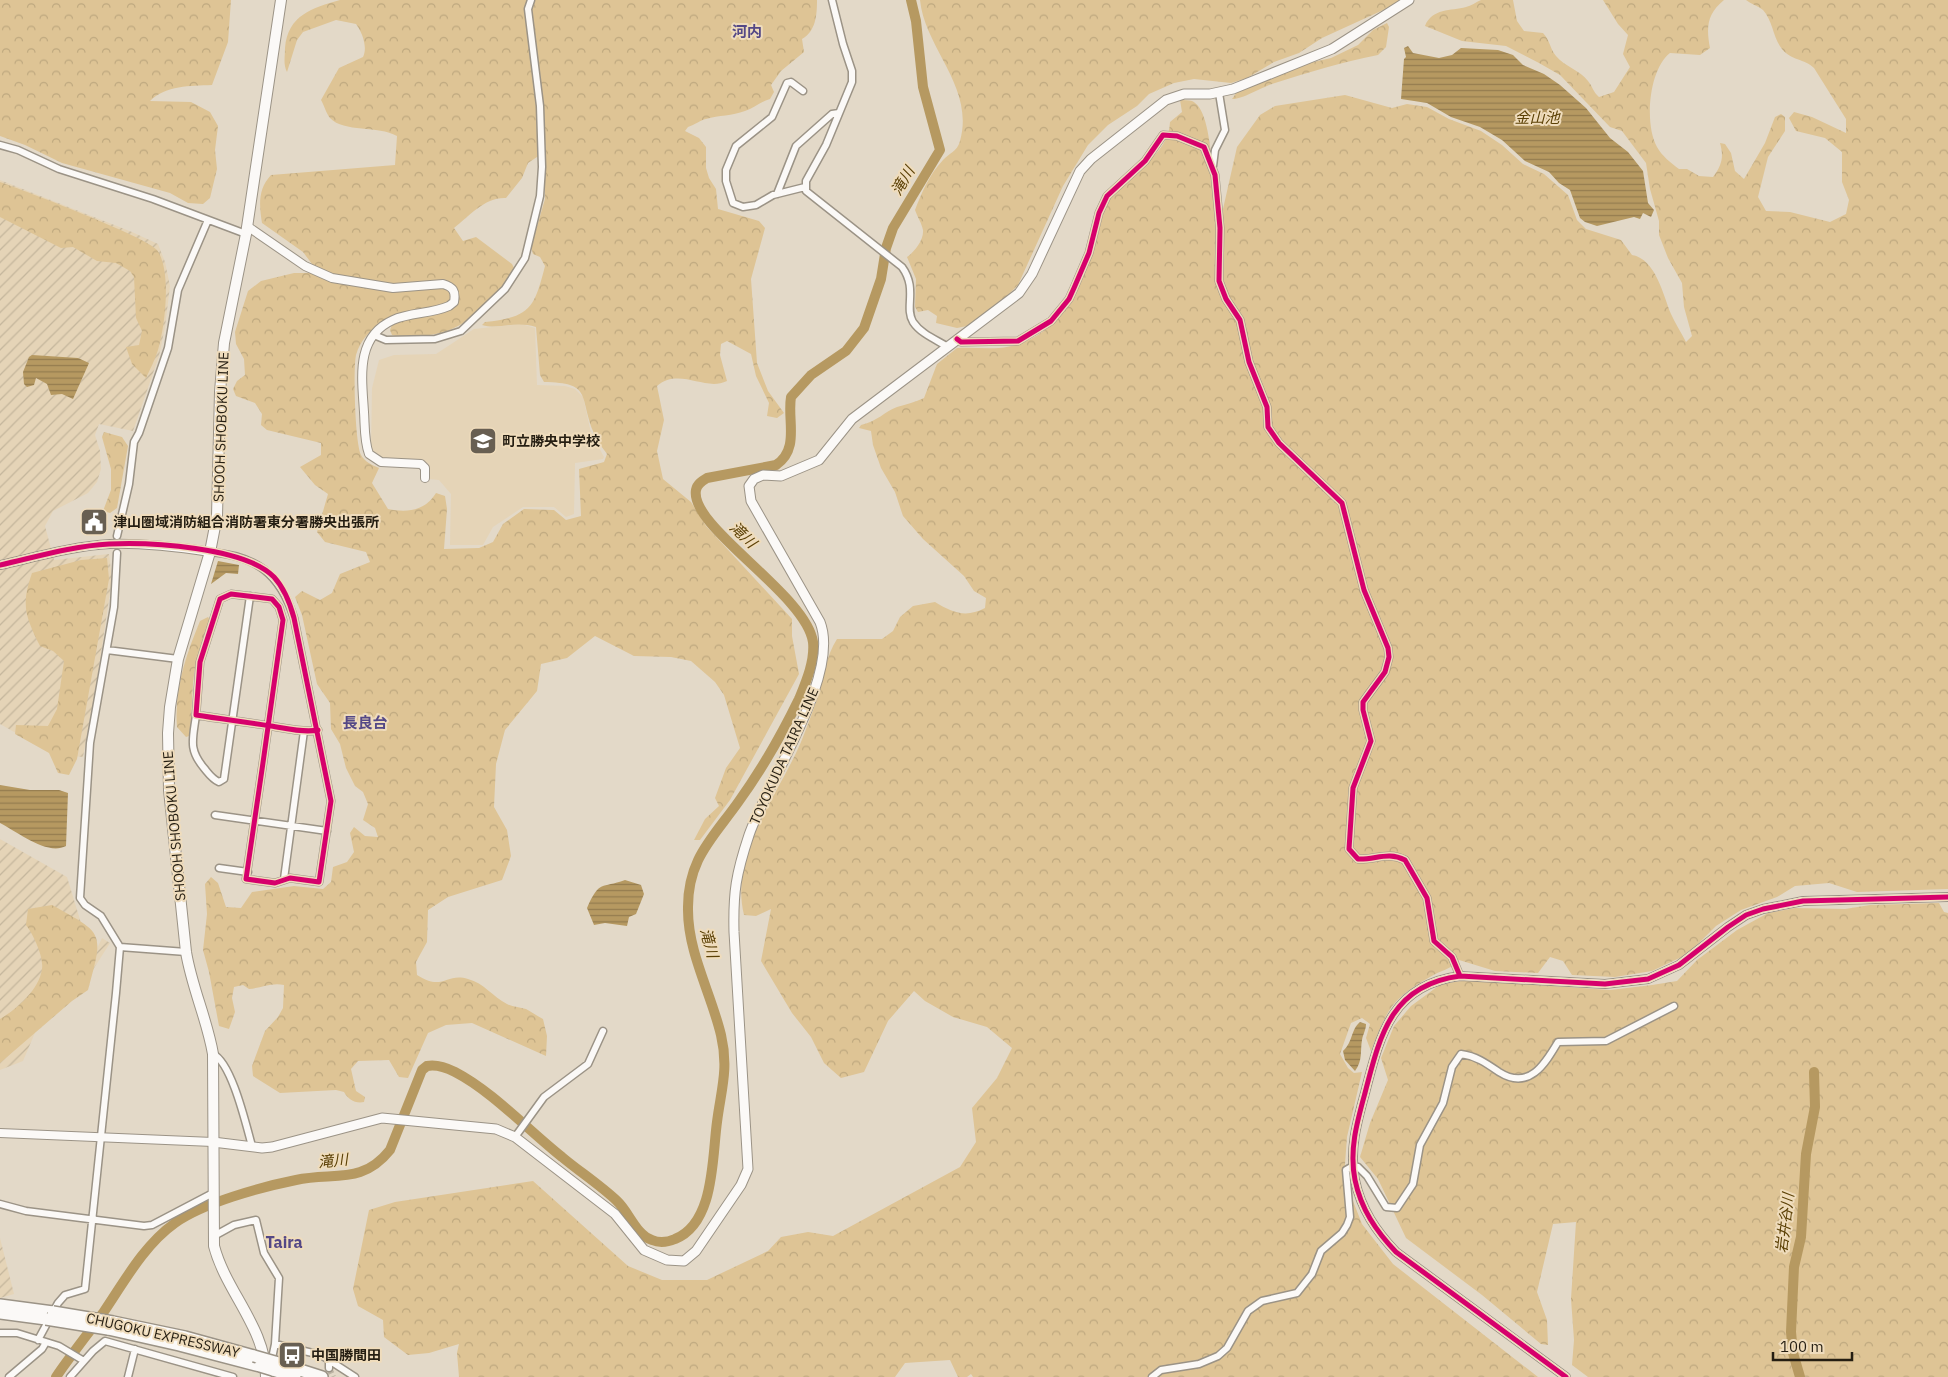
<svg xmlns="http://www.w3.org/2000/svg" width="1948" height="1377" viewBox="0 0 1948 1377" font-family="'IBM Plex Sans','Noto Sans JP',sans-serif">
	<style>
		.built { fill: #e5d4b7 }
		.industrial { fill: url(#industrial-furrows) }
		.forest { fill: url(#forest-crowns); fill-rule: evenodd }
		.water { fill: url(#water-rules) }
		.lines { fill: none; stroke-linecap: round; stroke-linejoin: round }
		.river { stroke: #b69961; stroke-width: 10 }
		.minor-tunnel { stroke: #bdb4a4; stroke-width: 6; stroke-dasharray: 6 3; stroke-linecap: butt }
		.minor-casing { stroke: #9b9386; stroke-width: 9 }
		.tertiary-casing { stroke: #9b9386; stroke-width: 10 }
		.secondary-casing { stroke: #9b9386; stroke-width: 11 }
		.primary-casing { stroke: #9b9386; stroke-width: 12 }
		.motorway-casing { stroke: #9b9386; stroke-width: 14 }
		.minor { stroke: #fbf9f7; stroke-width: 6 }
		.tertiary { stroke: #fbf9f7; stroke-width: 8 }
		.secondary { stroke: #fbf9f7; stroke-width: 9 }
		.primary { stroke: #fbf9f7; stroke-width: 10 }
		.motorway { stroke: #fbf9f7; stroke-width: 11 }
		.motorway-bridge-casing { stroke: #9b9386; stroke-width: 14; stroke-linecap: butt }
		.motorway-bridge { stroke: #fbf9f7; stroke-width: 11 }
		.cycleway-casing { stroke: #efdcbc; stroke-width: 8 }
		.cycleway { stroke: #d6006c; stroke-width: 5 }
		.labels { text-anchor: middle; stroke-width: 4; stroke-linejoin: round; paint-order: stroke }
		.street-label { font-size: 14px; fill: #251e12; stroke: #efdcbc }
		.poi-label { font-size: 14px; font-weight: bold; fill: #251e12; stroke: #efdcbc; text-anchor: start }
		.neighbourhood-label { font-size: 15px; font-weight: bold; fill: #544886; stroke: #efdcbc }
		.water-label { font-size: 15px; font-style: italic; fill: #5c4106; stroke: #efdcbc }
		.quarter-label { font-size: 16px; font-weight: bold; fill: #544886; stroke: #efdcbc }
	</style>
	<defs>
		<pattern id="industrial-furrows" width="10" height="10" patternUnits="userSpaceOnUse" patternTransform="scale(1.25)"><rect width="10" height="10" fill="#e5d4b7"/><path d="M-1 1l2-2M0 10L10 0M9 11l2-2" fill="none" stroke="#c4b69c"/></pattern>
		<pattern id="forest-crowns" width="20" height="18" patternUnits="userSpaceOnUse" patternTransform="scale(1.25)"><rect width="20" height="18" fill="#dec495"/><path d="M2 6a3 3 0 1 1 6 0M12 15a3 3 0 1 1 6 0" fill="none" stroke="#bea87f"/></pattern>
		<pattern id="water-rules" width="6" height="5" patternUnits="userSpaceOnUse" patternTransform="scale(1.25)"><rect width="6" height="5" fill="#b69961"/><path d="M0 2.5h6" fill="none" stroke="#947c4f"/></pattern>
	</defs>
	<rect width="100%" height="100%" fill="#e3d9c8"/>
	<path class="built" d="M521 324 535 328 537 385 565 386 575 389 583 397 591 433 604 457 603 459 575 463 574 514 566 517 554 507H523L493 527 483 545H450L451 494 439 480 428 479V463L389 461 376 457 371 449 372 388 379 360 394 355 436 354 474 329Z"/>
	<path class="industrial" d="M0 180 132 232 158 244 165 262 170 286 165 327 159 356 133 431 99 424 95 435 100 451 101 469 97 482 88 493 53 511 45 526 54 560 109 554 112 579 98 673 83 757 53 754 0 724Z
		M0 839 67 877 92 959 102 938 110 943 89 976 37 1028 23 1061 0 1070Z
		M0 1238 14 1294 0 1298Z"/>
	<path class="forest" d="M0 0H231L228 42 212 85C190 86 166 85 150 101L191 102 210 112 218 126 215 150 217 169 210 198 203 204 188 203 170 193 62 163 25 145 0 136Z
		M340 0H817C817 15 816 31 802 39L804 52 781 71 771 85 774 92 770 99C760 102 754 108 745 111 732 116 719 115 706 119 700 120 695 125 688 127L685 131 699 138 706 147V168L709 178 716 189 718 209 759 221 765 228 751 279 757 363 768 391 784 413 777 418 767 416 769 403 756 376 751 354 727 341 721 344 720 355 727 381C705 392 680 367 657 386L664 420 657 451 663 479 691 502 706 526 792 619V636L799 674 730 800 700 840H694L705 819 719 806 715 798 726 768 740 748 724 695 715 682 691 661 671 657 634 656 595 636 567 658 541 664 537 691 505 730 496 764 494 807 507 830 511 856 502 880 448 897 428 910 427 942 416 962 417 975C443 992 446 972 468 979 484 983 493 997 507 1004 513 1007 520 1007 526 1009 532 1012 537 1016 543 1019L547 1036 546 1056 472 1023 446 1025 428 1033 408 1078 399 1077 389 1060 358 1061 351 1069 356 1091 365 1097 364 1102C355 1104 348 1099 344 1092L336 1090 280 1093 253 1076 252 1066 265 1031 278 1017 283 1008 284 985C272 982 261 988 249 989L243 985 234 987 232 998 235 1012 229 1029 219 1026 209 972 203 950 207 914 205 884 211 877 218 883 226 907 241 908 252 892 294 886 323 889 331 882 333 867 347 862 354 852 350 833 354 827 365 836 378 837 375 828 363 820 368 804 363 792 355 786 346 768 340 744 331 729 330 703 317 684 302 615 295 597 302 591 320 600 332 593 340 574 370 562 366 552 325 542 317 532 328 494 315 485 300 467 321 455V443L267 430 261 425 262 414 255 403 236 396 233 389 237 381 245 375 244 359 236 344 235 332 248 291 261 281 294 273H309L312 264 303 252 262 223C259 204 258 189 271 175L395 165 397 136C378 125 344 133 330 118 326 113 324 105 321 100L339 68 363 57C368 47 362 32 356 24L336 20 303 32 297 40 287 72C283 64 285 57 285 48 288 15 312 8 340 0ZM537 157 544 160 545 199 531 247 533 254 540 257 545 266C534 309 530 317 485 322L482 325C500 330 514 320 536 327L540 375 544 382C592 383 579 395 593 431 595 439 602 447 607 454L604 462 579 469 581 516 566 520 554 510 524 509 503 524 493 542 479 548 444 549 447 509 445 496 436 493C425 511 407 513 388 509L372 483 379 468C372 465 365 462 361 455 355 442 353 370 356 355 360 340 372 328 384 320L392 325 390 330 392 335 397 336C411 336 426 337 440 333 469 326 501 295 514 268L512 264 476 237 463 241 454 228C469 216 485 197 506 198L522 178 528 163Z
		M920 0H1400L1392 6 1322 38 1299 53 1274 62 1247 78 1231 83 1194 79 1174 83 1149 94 1137 106 1108 125 1088 145 1063 186 1018 285 998 305 967 326 957 328 936 323 937 316 928 310 918 312 915 307 916 279 907 257C914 252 924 240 923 230 922 224 917 216 915 210 922 192 929 175 943 160 949 153 957 152 960 141 975 87 925 49 920 0Z
		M1481 0H1513L1517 21 1524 31 1543 33C1550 40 1550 49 1556 56 1565 67 1580 70 1588 81 1593 87 1593 92 1599 97L1614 92 1630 67 1623 54 1628 35 1618 24 1603 0H1724C1707 14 1706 27 1710 48L1700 55 1670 53C1649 69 1644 124 1657 147 1662 156 1671 163 1679 169H1687L1699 176 1713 177C1722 165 1724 157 1720 143L1725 144 1731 153 1735 171 1744 179 1765 143 1775 117 1781 114 1785 117V131L1768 157 1758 197 1766 211 1790 212 1830 222 1846 214 1849 200 1842 182V152L1825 138 1796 131 1789 118 1794 112 1812 117 1846 133V119L1814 68C1805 59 1790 60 1782 49 1773 38 1773 21 1763 10 1758 6 1751 4 1746 0H1948V889L1857 892 1829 883 1795 886 1777 897 1741 910 1716 926 1688 954 1652 971 1615 977 1572 975 1563 961 1550 957 1538 973 1495 971 1459 960C1450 970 1441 970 1430 977 1391 999 1387 1010 1371 1051L1366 1038 1370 1024 1362 1018 1351 1023 1340 1054 1348 1068 1354 1073 1362 1072 1347 1137 1344 1178 1362 1224 1393 1264 1538 1377H973L971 1374 967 1377H958L950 1360 905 1363 895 1377H459L457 1353 459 1344 429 1353 408 1355 384 1337 383 1320 358 1306 353 1289 369 1210 395 1202 533 1181 628 1266 662 1280H707L768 1251 781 1237 808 1232 833 1236 960 1167 976 1142 972 1108 997 1078 1012 1048 987 1027 953 1017 925 1001 914 991 888 1021 864 1072 841 1078 824 1063 811 1037 792 1013 761 961 771 909 756 916 744 915C729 853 778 796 801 742 807 727 813 711 818 696 824 676 826 656 837 639H882L893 631 900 617 913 606 935 602C953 613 966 618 985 608L986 598 974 591 964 576 923 539 903 516 895 492 881 468 873 445 871 431 859 428 861 425C878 421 884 412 897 407 907 404 915 402 924 398L937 364 957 348C971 347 985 349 999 348 1057 342 1079 292 1095 244 1101 229 1101 211 1110 197 1128 173 1169 156 1170 122L1182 112 1180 100C1183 100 1189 100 1192 101 1213 110 1212 180 1214 201L1223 209 1237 147 1260 115 1275 106 1345 95 1392 108 1407 104 1427 107 1449 119 1481 131 1502 145 1523 164 1544 174 1568 195 1577 220 1586 229 1621 240 1632 255C1656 259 1663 295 1671 314 1675 323 1681 332 1686 342L1692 336 1684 307 1682 283 1668 258 1659 235V221L1650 189 1646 163 1622 131 1610 127 1560 75 1539 63 1506 46 1462 41 1425 26C1432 8 1451 11 1466 7 1471 6 1476 2 1481 0Z
		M1387 23 1389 27 1386 47 1378 55C1343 62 1309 72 1275 83 1264 86 1241 100 1232 99L1237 92 1305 64 1331 58 1358 45 1373 30Z
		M0 182C23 190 147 237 157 250 172 270 165 327 158 350 155 360 150 369 146 378L132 364 126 347 139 345 142 331 136 318 134 277 130 271 116 263 97 261 73 247 61 248 0 217Z
		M104 432 122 437 128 446 117 508 110 513 103 511 111 490V469L102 437Z
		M107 558 109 579 77 759 69 775 58 773 49 753 15 734 16 725 48 726 57 709 64 661 53 651 40 646C25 616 21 605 32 573L81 560Z
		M208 617 210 620C204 636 198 652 195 669 191 691 193 714 189 736L186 737 177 727C174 689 186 655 200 621Z
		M1939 903 1944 912 1948 913V1377H1588L1572 1365 1574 1340 1571 1299 1576 1222 1553 1224 1537 1292 1547 1320 1548 1345 1541 1344 1482 1295 1406 1238 1378 1179 1360 1157 1370 1123 1388 1080 1381 1058 1394 1026 1411 1006 1441 984 1468 980 1610 990 1652 985 1677 981 1697 960 1737 930 1768 913 1795 908 1845 909 1870 905Z
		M52 905C104 934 104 931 88 990L72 1001 0 1063V1019C17 1009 39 990 42 969 44 957 33 934 26 925L28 909Z"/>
	<path class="water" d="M1408 46 1413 53 1439 58 1452 55 1461 48 1498 50 1513 55 1523 65 1544 74 1560 85 1586 108 1610 138 1628 152 1643 171 1648 203 1654 210 1651 217 1643 213 1640 219 1634 217 1597 226 1585 222 1580 218 1570 190 1559 183 1549 172 1525 161 1502 140 1480 127 1451 117 1427 103 1401 99 1404 59 1406 57 1404 48Z
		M32 355 78 358 89 363 73 399 62 394 51 395 47 384 36 378 34 385 27 387 24 384 23 372 29 357Z
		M218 561 239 565 238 574 226 573 211 584Z
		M0 785 30 790H59L68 793 66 846C47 856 18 832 0 823Z
		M625 880 641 885 644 894 636 914 629 917 627 926 605 923 594 925 587 908C600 879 601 889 625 880Z
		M1360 1022 1366 1024C1366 1030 1363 1034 1362 1040 1360 1051 1363 1060 1355 1071L1345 1060 1343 1051C1353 1042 1351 1029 1360 1022Z"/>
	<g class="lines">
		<path class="river" d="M56 1377C71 1355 88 1334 103 1313 124 1282 144 1245 175 1223 203 1203 261 1187 296 1180 334 1172 362 1185 390 1150L422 1070 427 1066C437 1064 447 1068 455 1072 492 1091 529 1131 562 1157 580 1172 600 1185 617 1201 629 1212 636 1235 652 1240 659 1243 668 1242 675 1239 715 1223 712 1157 717 1122 721 1090 729 1069 721 1035 711 993 688 953 688 910 687 859 713 838 739 801 762 769 782 734 799 699 806 682 815 661 813 642 806 594 689 527 696 490 697 484 702 481 707 478L776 465C800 449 787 420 791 397L811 375 846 351 864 328 881 279 886 248 893 228 940 150 923 87 916 21 911 0
			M1800 1377 1793 1353 1791 1332 1794 1267 1801 1237 1806 1154 1815 1107 1814 1072"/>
		<path class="minor-tunnel" d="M329 1368 333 1377"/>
		<g class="minor-casing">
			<path id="minor" d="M832 0 843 44 852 71V82L826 145 806 181V191L902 267C918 289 904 307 913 322 921 334 937 340 948 347
				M803 91 791 82 787 83 772 117 736 146 726 170V181L733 203 743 207 756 205 773 195 805 187
				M0 145 18 150 59 169 153 199 246 234
				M1213 166 1215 150 1225 130 1219 93
				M777 194 796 146 832 114 839 113
				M374 335 386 340 435 339 461 331 505 289 525 258 540 196 542 167 540 106 528 9 531 0
				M957 339 961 342 1018 341 1051 321 1069 299 1074 288 1089 253 1099 213 1107 196 1145 161 1163 135 1177 136 1204 147 1215 175 1220 228 1219 281 1226 299 1240 320 1249 362 1267 407 1268 427 1279 443 1342 503 1364 590 1388 648 1389 657 1385 672 1363 702V710L1371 741 1353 788 1349 849 1358 859C1375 860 1388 851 1405 860L1427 898 1434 941 1452 957 1460 976
				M117 536 129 484 134 442 139 433 168 348 178 290 208 220
				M210 552C256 556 280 573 294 618L331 801 319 882 290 878 275 883 246 879C259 793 271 706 283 620L279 607 272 599 231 594 220 599 200 662 196 715C221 719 246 722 271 726 285 728 303 733 318 730
				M107 650 178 659
				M196 715C193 739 188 749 204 768 209 774 212 779 219 782L224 779 250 596
				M215 815 327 831
				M219 868 248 872
				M284 879 304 731
				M120 947 186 952
				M213 1054C232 1063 246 1125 252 1146
				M515 1137 544 1097 588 1064 603 1031
				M0 1204 26 1211 144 1226 152 1225 213 1193
				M214 1236 234 1225 256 1220 264 1253 279 1278 275 1344 271 1363
				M0 1333H17L59 1346 84 1361
				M38 1340 58 1303 65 1295 85 1289 116 993 120 947 101 916 85 905 80 898 90 743 114 607 117 553
				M275 1344 321 1355 355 1377
				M329 1358V1368
				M9 1377 42 1349 45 1344
				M70 1377 93 1351 105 1341 233 1377
				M128 1377 135 1349
				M1152 1377 1161 1370 1199 1364 1218 1356 1227 1348 1248 1311 1262 1301 1297 1293 1312 1274 1321 1251 1342 1233 1347 1225 1350 1217 1346 1170 1353 1166 1358 1167 1367 1176 1386 1207 1397 1208 1413 1184 1420 1145 1443 1103 1452 1067 1461 1054C1476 1056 1486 1063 1499 1072 1529 1091 1545 1064 1558 1042L1606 1041 1674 1006"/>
		</g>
		<g class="tertiary-casing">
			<path id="tertiary" d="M247 226 305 266 332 278 393 288 443 284C453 287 456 291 454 302L449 306C431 314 410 312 393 320 355 337 362 378 364 412 365 426 364 441 369 454L381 462 421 464 425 468V478
				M0 565C36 557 73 546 110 544 143 543 177 547 210 552
				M0 1133 213 1142
				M1566 1377 1396 1252C1376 1231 1361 1209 1355 1180 1349 1150 1357 1122 1365 1093 1380 1035 1391 985 1460 976L1605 984 1648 979 1679 965 1728 927 1746 915 1763 909 1803 901 1948 897"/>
		</g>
		<g class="secondary-casing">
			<path id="secondary" d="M213 1142 262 1148 272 1147 382 1118 496 1129 515 1137 615 1214 644 1250 667 1260 684 1261 696 1251 741 1185 748 1169 734 932C733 892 736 874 749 835 767 782 841 675 820 622L751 501 749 486 754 479 763 475 781 476 819 460 852 419 1019 293 1032 274 1080 171 1091 159 1166 100 1184 94H1210L1233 89 1332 49 1409 0"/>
		</g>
		<g class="primary-casing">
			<path id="primary" d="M266 1377C266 1328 226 1292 214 1246L213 1054C207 1019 192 988 186 952L169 790 168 733 170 707 178 659 210 552 217 516 220 392 224 343 246 234 281 0"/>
		</g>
		<g class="motorway-casing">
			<path id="motorway" d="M0 1305 53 1312
				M0 1313 46 1319
				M113 1322 185 1337 254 1356
				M108 1329 179 1345 260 1366
				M275 1362 322 1377
				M273 1370 295 1377"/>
		</g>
		<use href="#minor" class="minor"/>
		<use href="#tertiary" class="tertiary"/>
		<use href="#secondary" class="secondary"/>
		<use href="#primary" class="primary"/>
		<use href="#motorway" class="motorway"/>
		<g class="motorway-bridge-casing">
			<path id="motorway-bridge" d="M53 1312 113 1322
				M46 1319 108 1329
				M254 1356 275 1362
				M260 1366 273 1370"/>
		</g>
		<use href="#motorway-bridge" class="motorway-bridge"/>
		<g class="cycleway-casing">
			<path id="cycleway" d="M957 339 961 342 1018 341 1051 321 1069 299 1074 288 1089 253 1099 213 1107 196 1145 161 1163 135 1177 136 1204 147 1215 175 1220 228 1219 281 1226 299 1240 320 1249 362 1267 407 1268 427 1279 443 1342 503 1364 590 1388 648 1389 657 1385 672 1363 702V710L1371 741 1353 788 1349 849 1358 859C1375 860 1388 851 1405 860L1427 898 1434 941 1452 957 1460 976
				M0 565C36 557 72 546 109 544 149 542 245 547 274 577 284 588 290 603 294 618L331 801 319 882 290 878 275 883 246 879C259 793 271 706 283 620L279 607 272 599 231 594 220 599 200 662 196 715C221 719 246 722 271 726 285 728 303 733 318 730
				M1566 1377 1396 1252C1376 1231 1361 1209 1355 1180 1349 1150 1357 1122 1365 1093 1380 1035 1391 985 1460 976L1605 984 1648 979 1679 965 1728 927 1746 915 1763 909 1803 901 1948 897"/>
		</g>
		<use href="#cycleway" class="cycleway"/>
	</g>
	<defs>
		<g id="school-square" transform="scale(1.4375)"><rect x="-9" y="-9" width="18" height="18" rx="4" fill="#685f52" stroke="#efdcbc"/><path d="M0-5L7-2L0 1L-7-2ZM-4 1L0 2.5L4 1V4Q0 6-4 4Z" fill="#fff"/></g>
		<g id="civic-square" transform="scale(1.4375)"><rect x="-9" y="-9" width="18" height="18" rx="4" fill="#685f52" stroke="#efdcbc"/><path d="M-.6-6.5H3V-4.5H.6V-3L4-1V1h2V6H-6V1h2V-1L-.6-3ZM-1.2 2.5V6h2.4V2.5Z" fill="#fff"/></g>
		<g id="bus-square" transform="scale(1.4375)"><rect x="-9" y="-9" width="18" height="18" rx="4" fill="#685f52" stroke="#efdcbc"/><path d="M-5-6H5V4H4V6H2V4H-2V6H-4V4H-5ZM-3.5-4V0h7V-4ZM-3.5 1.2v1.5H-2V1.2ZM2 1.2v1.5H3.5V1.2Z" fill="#fff"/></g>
	</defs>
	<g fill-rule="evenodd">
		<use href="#school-square" x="483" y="441"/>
		<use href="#civic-square" x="94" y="522"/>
		<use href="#bus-square" x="292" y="1355"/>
	</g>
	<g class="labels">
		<g class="street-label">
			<text transform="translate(221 427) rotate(-88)" y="5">SHOOH SHOBOKU LINE</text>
			<text transform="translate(784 756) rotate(-66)" y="5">TOYOKUDA TAIRA LINE</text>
			<text transform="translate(174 826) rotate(-95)" y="5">SHOOH SHOBOKU LINE</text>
			<text transform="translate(163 1335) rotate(13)" y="5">CHUGOKU EXPRESSWAY</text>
		</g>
		<g class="poi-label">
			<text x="502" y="446">町立勝央中学校</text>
			<text x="113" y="527">津山圏域消防組合消防署東分署勝央出張所</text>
			<text x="311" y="1360">中国勝間田</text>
		</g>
		<g class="neighbourhood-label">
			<text x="747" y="37">河内</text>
			<text x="365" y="728">長良台</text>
		</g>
		<g class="water-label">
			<text x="1537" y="123">金山池</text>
			<text transform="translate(903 181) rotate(-59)" y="5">滝川</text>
			<text transform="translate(743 535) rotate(44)" y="5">滝川</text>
			<text transform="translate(709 943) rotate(75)" y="5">滝川</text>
			<text transform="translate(333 1161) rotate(-6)" y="5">滝川</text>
			<text transform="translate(1785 1223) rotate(-83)" y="5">岩井谷川</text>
		</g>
		<g class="quarter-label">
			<text x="284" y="1248">Taira</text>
		</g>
	</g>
	<path d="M1773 1352v8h79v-8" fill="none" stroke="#251e12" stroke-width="2.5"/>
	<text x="1780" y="1352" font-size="15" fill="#251e12" stroke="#efdcbc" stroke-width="4" paint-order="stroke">100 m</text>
</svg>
